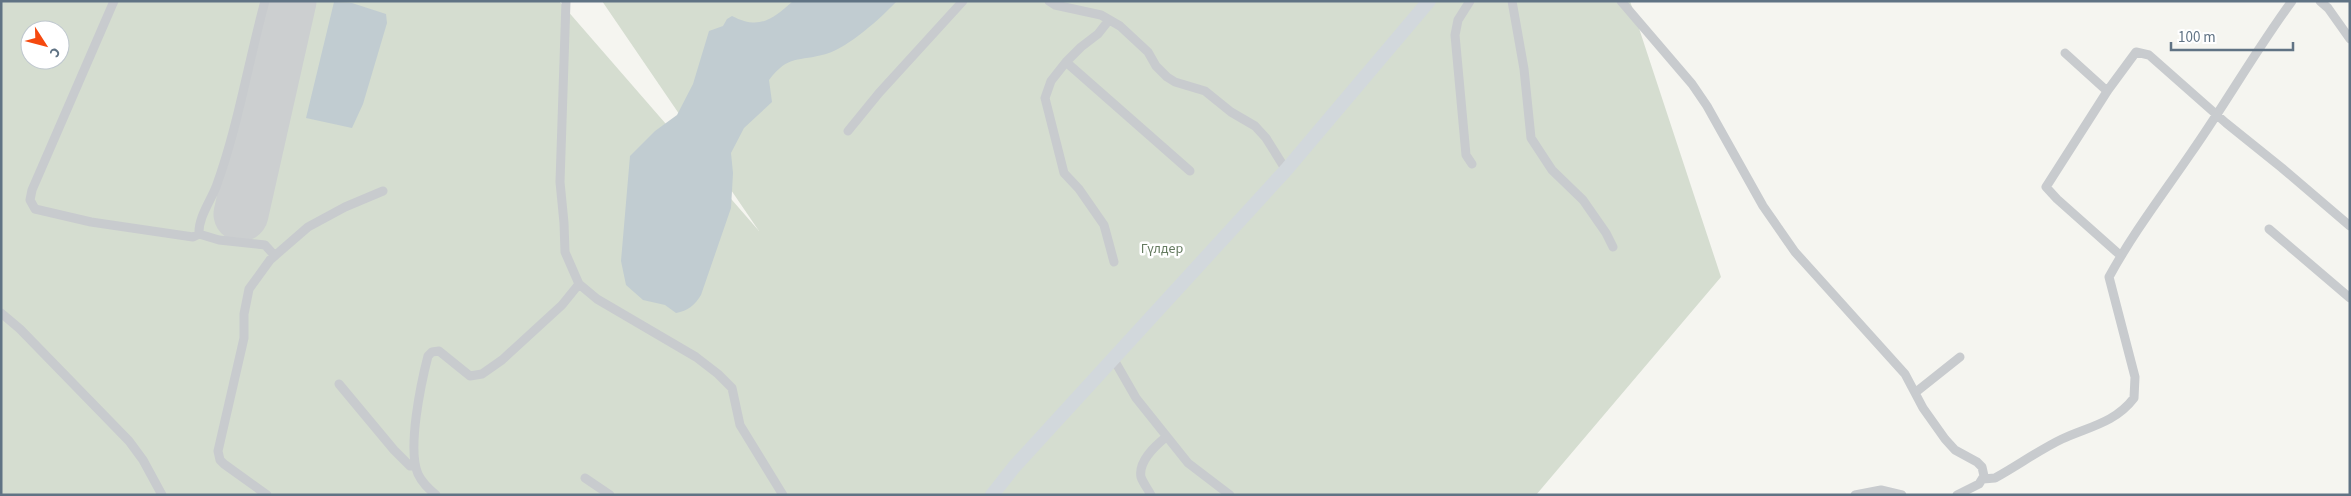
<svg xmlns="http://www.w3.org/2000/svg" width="2351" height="496" viewBox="0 0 2351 496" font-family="'Source Sans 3',sans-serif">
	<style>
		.green { fill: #d5ddd0; fill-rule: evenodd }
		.water { fill: #c1ccd1 }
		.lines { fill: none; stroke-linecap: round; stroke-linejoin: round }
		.runway { stroke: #cccfd0; stroke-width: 55 }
		.street { stroke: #c8cbce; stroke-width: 9 }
		.primary { stroke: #d2d8dc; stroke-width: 14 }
		.labels { text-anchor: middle; stroke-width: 5; stroke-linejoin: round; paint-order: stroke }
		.park-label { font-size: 14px; fill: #657b60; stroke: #fff }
	</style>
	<rect width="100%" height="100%" fill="#f5f5f0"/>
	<path class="green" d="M1 1H559L759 231 602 1H1630L1721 277 1536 495H1ZM30 30H60V60H30Z"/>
	<path class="water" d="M793 1H897C881 18 849 47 826 54 798 62 789 54 769 80L772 102 744 128 731 153 733 173 731 208 701 295C695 305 688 311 676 313L665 305 643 300 626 285 621 261 630 156 655 131 677 115 693 84 709 31 723 26 727 19 732 16C759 30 772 20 793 1Z
		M334 2 352 3 386 14 387 23 363 104 352 128 306 118Z"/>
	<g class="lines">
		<path class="runway" d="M241 214 289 1"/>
		<path class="street" d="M114 1 32 190 30 200 35 209 91 222 193 237 199 234C198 218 210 202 216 187 238 127 248 63 265 1
			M566 1 560 182 564 223 565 252 579 284 597 299 696 357 718 374 732 388 740 425 783 495
			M1049 1 1055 5 1101 15 1120 26 1148 52 1156 66 1167 77 1175 82 1205 91 1231 112 1255 126 1266 138 1286 170
			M1470 1 1458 20 1455 35 1466 155 1472 164
			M1512 1 1524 69 1531 138 1552 170 1583 200 1606 233 1613 247
			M1621 1 1692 84 1707 106 1763 206 1795 252 1905 374 1923 408 1945 439 1955 450 1977 462 1982 467 1984 476 1979 484 1957 495
			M2320 1 2328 8 2350 39
			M1109 20 1098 34 1081 47 1066 62 1051 81 1045 98 1064 173 1079 189 1104 225 1114 262
			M2065 53 2107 91
			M1066 62 1190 171
			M848 131 879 93 963 1
			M2269 229 2350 298
			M199 234 219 240 265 245 275 256
			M2120 255 2057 199 2046 187 2108 90 2136 52 2149 55 2226 123 2282 168 2350 226
			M1 313 20 329 129 441 143 460 162 495
			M1113 358 1136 398 1188 463 1230 495
			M339 384 394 450 410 466 415 465
			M1916 392 1960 357
			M585 478 610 495
			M1983 479 1995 478C2017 466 2039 450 2062 439 2088 427 2115 423 2134 398L2135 377 2109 277C2133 233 2163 194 2191 153 2226 103 2256 50 2292 1
			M267 495 224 464 220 460 218 451 244 338V314L249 289 270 260 308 227 345 207 383 191
			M436 495C429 489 422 483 418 474 407 449 421 383 428 356L432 352 439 351 470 376 482 374 502 360 562 305 579 284
			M1151 495C1148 489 1143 483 1141 477 1138 461 1155 446 1166 437
			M1855 495 1881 490 1902 495"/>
		<path class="primary" d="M992 495 1014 467 1286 170 1429 1"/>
	</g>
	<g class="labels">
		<g class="park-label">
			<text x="1162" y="253">Гүлдер</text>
		</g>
	</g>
	<rect width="2351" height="496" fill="none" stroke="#607384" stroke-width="5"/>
	<g transform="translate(45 45) rotate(126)"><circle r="24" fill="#ffffff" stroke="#bfc7ce"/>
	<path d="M0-4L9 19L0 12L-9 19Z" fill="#f5490f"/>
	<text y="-8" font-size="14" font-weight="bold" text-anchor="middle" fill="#607384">С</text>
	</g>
	<path d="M2171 42v8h122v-8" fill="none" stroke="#607384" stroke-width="2.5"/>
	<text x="2178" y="42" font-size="15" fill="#607384" stroke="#ffffff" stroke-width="4" paint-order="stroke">100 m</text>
</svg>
